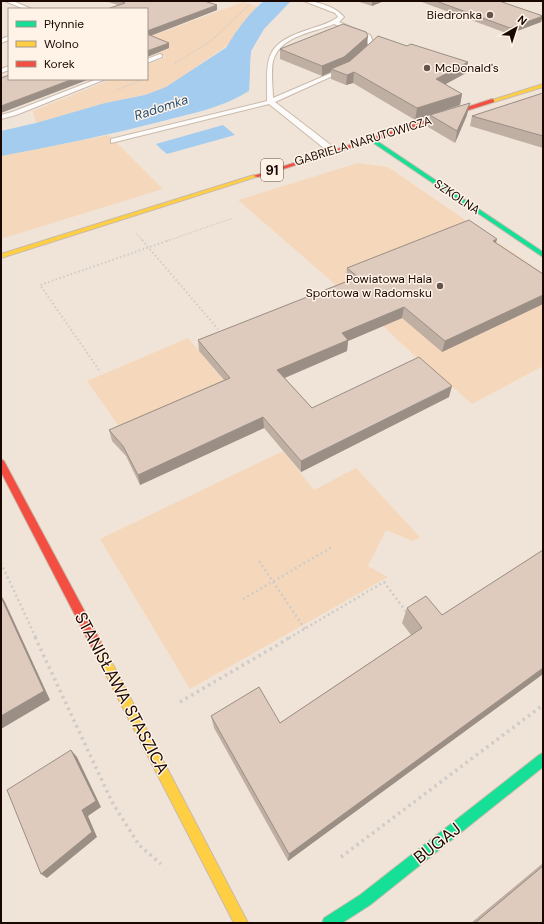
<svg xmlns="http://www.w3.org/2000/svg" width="544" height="924" viewBox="0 0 544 924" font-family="'DM Sans',sans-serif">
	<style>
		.green { fill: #f5d8bb }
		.water { fill: #a4ccee }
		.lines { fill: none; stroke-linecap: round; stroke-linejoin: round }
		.river { fill: #a4ccee; fill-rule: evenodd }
		.lane-casing { stroke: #cabaaa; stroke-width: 2 }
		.fast-casing { stroke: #cabaaa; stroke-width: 2 }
		.slow-casing { stroke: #cabaaa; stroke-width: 2 }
		.jam-casing { stroke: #cabaaa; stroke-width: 2 }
		.path-far3 { stroke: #cfcbc8; stroke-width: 1.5; stroke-dasharray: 1 1.5; stroke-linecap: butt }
		.path-far2 { stroke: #cfcbc8; stroke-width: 2; stroke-dasharray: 1.5 2.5; stroke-linecap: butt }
		.path-far1 { stroke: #cfcbc8; stroke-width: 2.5; stroke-dasharray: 2 3; stroke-linecap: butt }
		.path { stroke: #cfcbc8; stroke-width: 3.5; stroke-dasharray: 2.5 4; stroke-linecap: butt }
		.lane { fill: #fdfbf9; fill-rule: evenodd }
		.fast { fill: #16e098; fill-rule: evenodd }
		.slow { fill: #ffcf43; fill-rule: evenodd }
		.jam { fill: #f24e42; fill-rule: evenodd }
		.wall { fill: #bfafa3 }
		.shaded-wall { fill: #9b8e85 }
		.building { fill: #decbbe; stroke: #9b8e85 }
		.poi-dot { fill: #65544c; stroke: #fff3e8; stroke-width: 1.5 }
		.labels { text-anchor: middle; stroke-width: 3; stroke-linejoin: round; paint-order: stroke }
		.far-poi-label { font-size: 12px; fill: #1a0700; stroke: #fff3e8; text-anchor: end }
		.far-street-label { font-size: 12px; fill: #1a0700; stroke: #fff3e8 }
		.far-water-label { font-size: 13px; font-style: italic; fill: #255176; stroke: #fff3e8 }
		.shield { fill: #fff3e8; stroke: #5f4e46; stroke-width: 1 }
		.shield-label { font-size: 13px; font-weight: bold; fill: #1a0700 }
		.near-street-label { font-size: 17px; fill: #1a0700; stroke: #fff3e8 }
	</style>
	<rect width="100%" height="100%" fill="#f0e4d8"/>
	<path class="green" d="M243 2 262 8 235 33 231 43 190 71 179 88 105 103 36 123 33 111 112 79H147V65L166 57 157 54 170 48 147 38Z
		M109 135 163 189 1 239V156Z
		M358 163 388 167 543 273V366L472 404 439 375 424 365 383 326 238 200Z
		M188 338 231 389 125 435 87 381Z
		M283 451 314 490 356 468 420 537 412 541 386 530 368 566 388 577 190 689 100 539Z"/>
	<path class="water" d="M262 8 272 11C245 35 252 59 249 91 222 108 193 113 163 121 109 135 55 146 1 156V131L36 123 105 103 145 95 166 87 227 47 231 43 235 33Z
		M223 125 229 130 161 149 156 144Z
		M229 130 235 135 167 154 161 149Z"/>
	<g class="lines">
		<path class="river" d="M264 1H291L264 29 237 75 227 77 217 75 213 69C228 45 242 18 264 1Z"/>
		<g class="lane-casing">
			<path id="lane" d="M5 1H13L32 9H24Z
				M304 1C317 1 336 7 344 17L339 22 370 35 375 46 366 55H362V53L369 46 365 37 334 24C315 32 283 35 274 58 270 69 273 86 273 98L343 68 348 69 275 102 336 149V153H330L269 104 111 143V139L267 101C267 57 263 44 310 29 319 26 330 23 338 17L335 13Z
				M9 36V40L1 43V39Z
				M160 54 162 55V57L147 63V59Z
				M9 66V70L1 73V69Z
				M97 79H106L16 115 1 119V115L12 112Z"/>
		</g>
		<g class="fast-casing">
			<path id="fast" d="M371 137 543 252V257L369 140V138Z
				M543 753V767L370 905 342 923H322L324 918 360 895 539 755Z"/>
		</g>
		<g class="slow-casing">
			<path id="slow" d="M543 84V87L494 102 489 101Z
				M254 175 259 176 1 258V254Z
				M96 639 100 640 248 923H234L92 648 91 644 92 640Z"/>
		</g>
		<g class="jam-casing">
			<path id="jam" d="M492 99 494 100V102L258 177 253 176Z
				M1 459 4 461 100 640 101 644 100 648 96 649 92 648 1 472Z"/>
		</g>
		<path class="path-far3" d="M175 63 211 41 250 4
			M117 90 144 79
			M136 233 143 241
			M167 241 233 218"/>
		<path class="path-far2" d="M142 240 218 329
			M99 370 40 285 170 240"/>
		<path class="path-far1" d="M259 561 305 629
			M1 563 36 638
			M243 599 332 547
			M289 638 384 582 407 613"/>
		<path class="path" d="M35 637 112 802 139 845 161 864
			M180 702 291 637
			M341 857 543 705"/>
		<use href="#lane" class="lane"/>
		<use href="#fast" class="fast"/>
		<use href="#slow" class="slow"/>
		<use href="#jam" class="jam"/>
	</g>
	<path class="wall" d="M105 1H204L217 5V10L151 36 169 43V48L147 57V9L118 5Z
		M356 1H384L372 6Z
		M419 1H505V3L541 22 509 34Z
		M367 45 407 46 468 62 466 73 445 84 462 94 460 105 415 120 353 83 346 85 331 79V72L322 76 280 59V49Z
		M543 93V148L470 126 472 116Z
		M430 115H467L455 143 428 127Z
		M496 243 543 274V304L442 352 402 318 348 341 347 351 285 378 312 408 449 397 301 472 264 428 140 485 126 456 112 441 109 430 224 380 199 351 198 340 348 281 346 279 347 268Z
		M543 550V674L288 861 214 728 211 716 280 723 411 635 402 623 407 608 442 615Z
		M543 863V923H471Z"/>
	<path class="shaded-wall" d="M372 1H384L372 6Z
		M217 5V10L147 37V31Z
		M543 16 541 22 509 34 510 28Z
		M368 36 367 46 343 67 331 69V72L322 76V66Z
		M169 43V48L147 57V51Z
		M468 62 466 73 435 90 436 79Z
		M354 72 353 83 346 85 347 75Z
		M73 79H90L1 113V106Z
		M462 94 460 105 415 120 417 108Z
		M470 103 467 115 455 143 457 131Z
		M497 239 494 250 493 241Z
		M543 295V304L442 352 445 341Z
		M404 307 402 318 348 341 347 351 277 381V370L342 333Z
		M452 386 449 397 301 472V461Z
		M263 417 264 428 140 485 138 475Z
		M1 595 5 602 50 700 1 729Z
		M543 668V674L288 861 289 854Z
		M71 750 77 757 101 807 88 816 97 837 47 878 41 874 82 810Z"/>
	<path class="building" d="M120 1H204L217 5 147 31V9H107L125 3Z
		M436 1H499L543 16 510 28Z
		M343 24 366 32 368 36 344 57 322 66 280 49Z
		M147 34 169 43 147 51Z
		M378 36 407 46 411 44 468 62 436 79 462 94 417 108 354 72 347 75 331 69 350 61Z
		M9 75V79H73L1 106V78Z
		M543 93V136L472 116Z
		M470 103 457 131 430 115Z
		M469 220 497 239 493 241 543 274V295L445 341 404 307 342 333 348 340 277 370 312 408 419 357 452 386 301 461 263 417 138 475 123 446 109 430 230 378 198 340 358 277 347 268Z
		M543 550V668L289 854 211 716 259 687 280 723 422 628 407 608 426 596 442 615Z
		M1 597 44 691 1 716Z
		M71 750 96 801 82 810 92 832 41 874 7 790Z
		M543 866V923H475Z"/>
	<g class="poi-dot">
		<circle cx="490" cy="15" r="4"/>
		<circle cx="427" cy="68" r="4"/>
		<circle cx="440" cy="286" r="4"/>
	</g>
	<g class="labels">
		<g class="far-poi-label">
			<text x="482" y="19">Biedronka</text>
			<text x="435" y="72" text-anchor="start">McDonald's</text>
			<text x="432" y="283">Powiatowa Hala<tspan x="432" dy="14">Sportowa w Radomsku</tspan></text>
		</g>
		<g class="far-street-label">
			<text transform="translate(363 141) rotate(-17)" y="4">GABRIELA NARUTOWICZA</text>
			<text transform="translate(457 197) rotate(34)" y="4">SZKOLNA</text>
		</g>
		<g class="far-water-label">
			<text transform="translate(161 107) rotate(-18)" y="5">Radomka</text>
		</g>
		<rect class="shield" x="261" y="159" width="22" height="22" rx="3"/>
		<g class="shield-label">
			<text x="272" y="175">91</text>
		</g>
		<g class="near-street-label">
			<text transform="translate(122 693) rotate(62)" y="6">STANISŁAWA STASZICA</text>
			<text transform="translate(437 843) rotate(-38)" y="6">BUGAJ</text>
		</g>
	</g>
	<rect width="544" height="924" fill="none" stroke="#1a0700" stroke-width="4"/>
	<rect x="8" y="8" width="140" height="72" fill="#fff3e8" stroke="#a3958b"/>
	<rect x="16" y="21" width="20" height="6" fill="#16e098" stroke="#a3958b"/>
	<text x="44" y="28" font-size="12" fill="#1a0700">Płynnie</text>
	<rect x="16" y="41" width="20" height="6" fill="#ffcf43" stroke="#a3958b"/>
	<text x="44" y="48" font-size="12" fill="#1a0700">Wolno</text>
	<rect x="16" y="61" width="20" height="6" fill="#f24e42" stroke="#a3958b"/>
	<text x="44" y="68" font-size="12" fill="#1a0700">Korek</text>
	<g transform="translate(516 28) rotate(39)" stroke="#fff3e8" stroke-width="3" paint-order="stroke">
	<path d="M0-3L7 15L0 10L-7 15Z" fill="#1a0700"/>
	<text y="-6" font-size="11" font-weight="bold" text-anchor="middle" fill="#1a0700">N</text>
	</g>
</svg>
